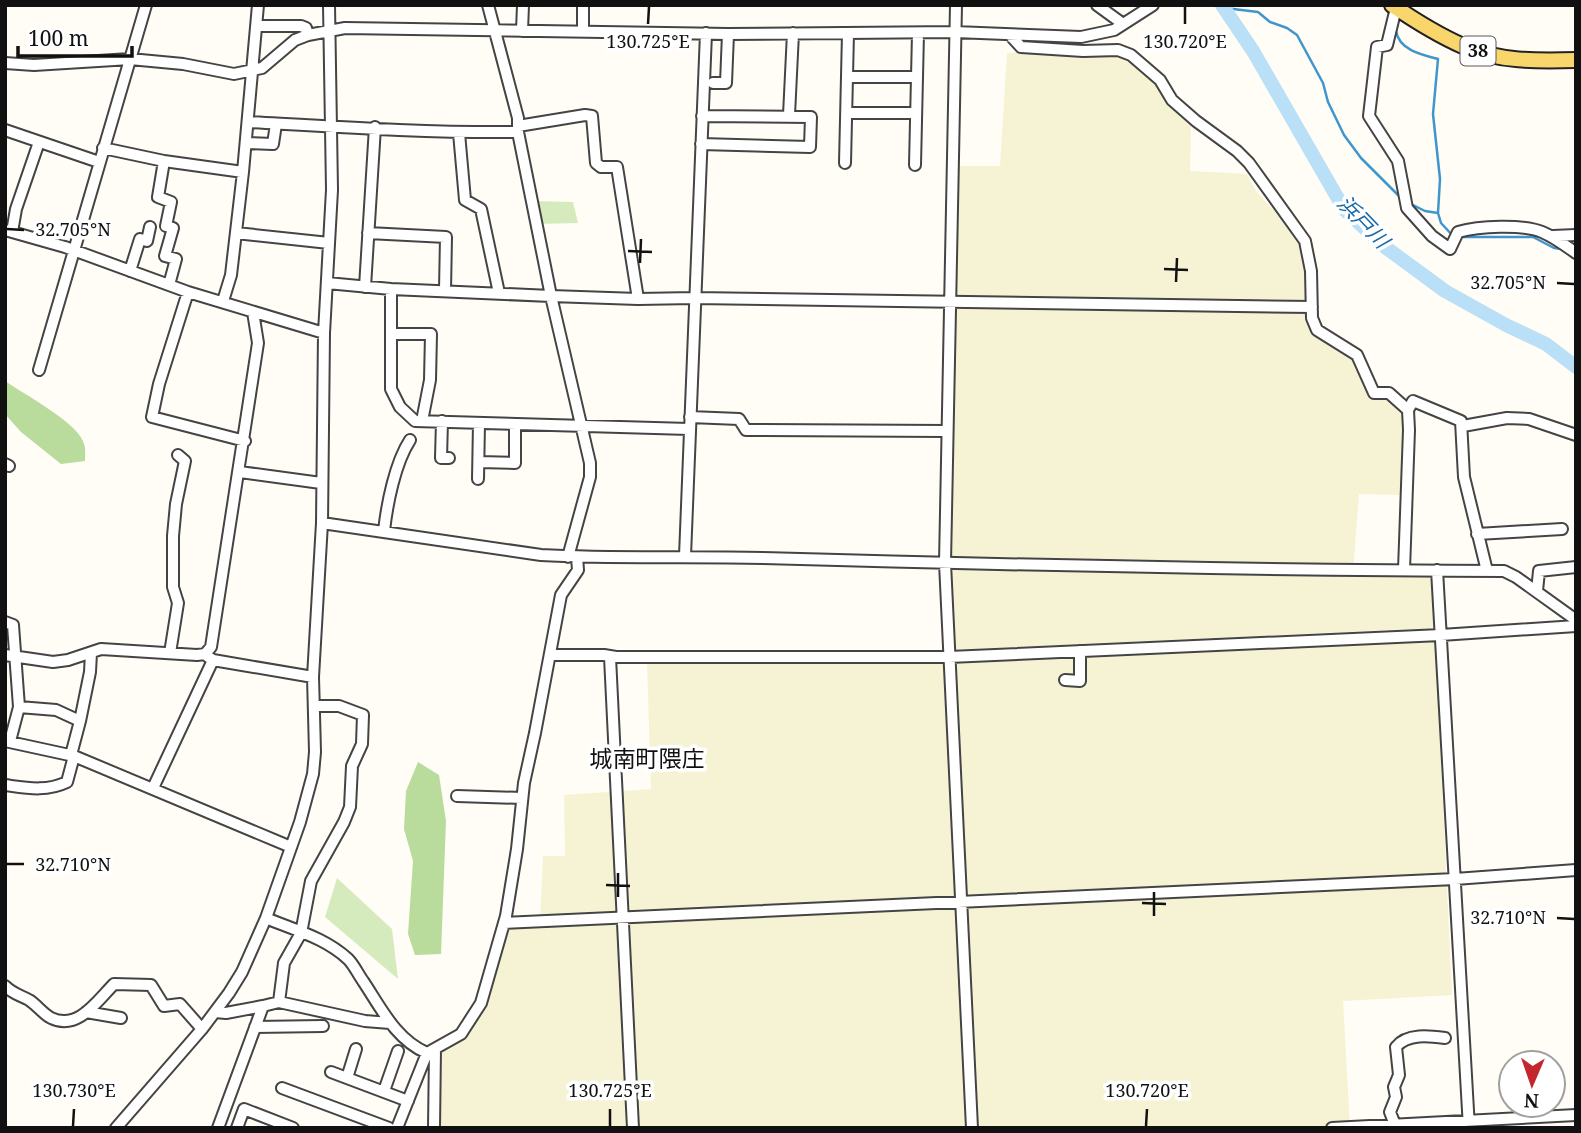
<svg xmlns="http://www.w3.org/2000/svg" width="1581" height="1133" viewBox="0 0 1581 1133" font-family="'Noto Serif','Noto Sans JP',serif">
	<style>
		.farmland { fill: #f6f3d4 }
		.green { fill: #d5ebbd }
		.forest { fill: #b9dc9c }
		.lines { fill: none; stroke-linecap: round; stroke-linejoin: round }
		.stream { stroke: #3f96cf; stroke-width: 2.5 }
		.river { stroke: #b9e0f7; stroke-width: 14 }
		.minor-casing { stroke: #444; stroke-width: 14 }
		.major-casing { stroke: #222; stroke-width: 18 }
		.minor { stroke: #fff; stroke-width: 10 }
		.major { stroke: #f9d66b; stroke-width: 14 }
		.ticks { fill: none; stroke: #111; stroke-width: 2.5 }
		.labels { text-anchor: middle; stroke-width: 7; stroke-linejoin: round; paint-order: stroke }
		.shield { fill: #fff; stroke: #585858; stroke-width: 2 }
		.shield-label { font-size: 18px; font-weight: bold; fill: #111 }
		.water-label { font-size: 21px; font-style: italic; fill: #1768a6; stroke: #fff }
		.quarter-label { font-size: 23px; fill: #111; stroke: #fff }
		.ticks-label { font-size: 18px; text-anchor: middle; fill: #111; stroke: #fff; stroke-width: 7; stroke-linejoin: round; paint-order: stroke }
	</style>
	<rect width="100%" height="100%" fill="#fffdf5"/>
	<path class="farmland" d="M1039 51 1123 52 1145 71 1159 90 1191 123 1190 171 1247 174 1256 191 1294 232 1303 251 1307 274 1308 321 1328 344 1357 362 1376 394 1400 401 1405 419 1402 495 1359 494 1353 573 1430 577 1434 628 951 650 954 166H1000L1007 53Z
		M1435 635 1452 995 1343 1001 1350 1128H437L439 1050 469 1024 504 923 540 921 543 856H565L564 795 651 789 647 663 940 657Z"/>
	<path class="green" d="M532 201 573 202 578 223 537 224Z
		M337 878 392 929 398 979 325 917Z"/>
	<path class="forest" d="M5 381C25 395 79 423 84 444 86 449 85 456 85 461L61 464 21 432 5 414Z
		M418 762 439 775 446 821 441 954 415 955 408 934 413 861 404 829 406 791Z"/>
	<g class="lines">
		<path class="stream" d="M1225 8 1258 12 1270 22 1287 28 1297 35 1323 83 1328 102 1344 135 1361 158 1400 197
			M1396 31C1399 50 1422 55 1438 59L1433 114 1440 179 1438 213 1441 223 1453 236
			M1409 203 1425 211 1438 213
			M1459 237H1533L1554 248 1562 249"/>
		<path class="river" d="M1222 5 1253 51 1344 209 1385 247 1445 291 1506 325 1546 344 1576 367"/>
		<g class="minor-casing">
			<path id="minor" d="M488 5 518 118V132L551 296 590 463V477L568 557
				M956 5 945 563 972 1128
				M1097 5 1123 24
				M1396 8 1387 45 1377 47 1369 116 1398 161 1407 208 1432 236 1450 249 1458 232C1479 226 1522 224 1542 232 1554 237 1565 245 1576 253
				M257 26H301L306 28 308 35
				M522 31 523 5
				M583 32V5
				M1010 35 1021 47 1083 51 1118 50 1131 55 1160 80 1172 100 1196 121 1237 151 1249 163 1305 241 1311 271 1312 318 1317 330 1357 355 1374 393H1389L1408 410 1409 430 1404 570
				M5 63 34 65 130 59 183 64 234 74 262 68 295 40 308 35 345 28 728 34 955 32 1081 37 1114 30 1153 5
				M847 77H917
				M713 83H726L728 34
				M847 113H916
				M789 115 793 33
				M249 122C338 127 428 133 518 132
				M518 126 585 115 592 116 596 163 601 167H617L638 299
				M5 130 99 162
				M459 133 465 200 481 209 499 293
				M246 143 273 144 276 124
				M701 144 810 147 811 117 702 116
				M103 148 164 161 243 172
				M164 161 158 197 171 202 166 226 173 228 165 256 176 259 169 285
				M845 163 848 33
				M915 165 918 33
				M5 230 65 247 188 292 324 333
				M12 232 16 209 39 142
				M236 233 329 243
				M368 233 446 237 445 290
				M1553 236 1576 235
				M130 271 140 239 147 241 150 227
				M327 283 391 289 551 296 638 299 694 298 1312 307
				M365 287 375 127
				M391 289V389L400 407 415 421 689 429
				M188 292 159 384 152 417 245 441
				M223 301 231 275 243 172 258 5
				M391 334H431L430 380 422 421
				M39 370 146 5
				M1408 410 1413 401 1461 421 1464 477 1487 571
				M690 417 739 419 746 430 946 431
				M442 421 441 458H449
				M1463 426 1507 418 1529 419 1576 435
				M479 462 515 463V424
				M5 464 9 466
				M240 472 321 483
				M478 479 479 423
				M322 523 541 555C615 559 689 556 763 558 1010 565 1257 570 1504 571L1516 577 1576 620
				M384 531C387 504 395 463 410 440
				M1477 534 1562 529
				M685 556 706 33
				M1437 570 1469 1128
				M1537 591 1539 571 1576 567
				M5 622 13 625 19 707 56 710 80 721 71 755
				M170 653 178 603 173 587V536L176 504 185 461 178 455
				M5 655 53 662 68 660 101 649 197 655 205 654 211 647 258 343 253 312
				M550 655H604L616 657H949L1441 635 1576 626
				M207 656 213 660 313 677
				M610 657 633 1128
				M1065 680 1080 681V651
				M80 721 90 672 91 653
				M5 741 74 756 291 847
				M10 741 19 707
				M5 785C27 788 46 792 67 782L74 756
				M153 788 213 660
				M457 796 522 798
				M266 918C294 930 324 937 348 959 354 965 358 974 363 981 381 1008 396 1040 427 1053L461 1034 481 1003 506 916 517 849 524 783 535 733 561 595 578 570 577 557
				M504 923 1455 879 1576 870
				M5 986C13 994 20 995 29 1000 37 1005 42 1013 51 1018 78 1031 97 1001 114 984L151 985 164 1006 180 1004 202 1029
				M279 1002 365 1021 390 1023
				M263 1006 279 1002 284 963 301 933 311 881 344 822 350 807 352 766 362 744 363 715 339 706H314
				M86 1012 121 1018
				M215 1012 226 1013 263 1006 218 1128
				M255 1027 323 1026
				M331 1072 408 1101
				M347 1078 356 1049
				M282 1088 389 1128
				M384 1091 398 1051
				M1395 1125 1390 1112 1396 1097 1394 1087 1399 1075 1396 1047C1407 1033 1430 1036 1445 1038
				M116 1128 202 1029 229 993 242 972 266 918 300 822 313 774 315 752 313 677 322 523 324 333 332 190 329 5
				M237 1128 244 1109 293 1128
				M397 1128 427 1053
				M434 1128 435 1049
				M1332 1128 1576 1115"/>
		</g>
		<g class="major-casing">
			<path id="major" d="M1392 5C1414 20 1438 35 1463 46 1498 62 1538 61 1576 60"/>
		</g>
		<use href="#minor" class="minor"/>
		<use href="#major" class="major"/>
	</g>
	<path class="ticks" d="M648 24 649 7M1185 24V7M7 229 24 230M628 251 652 252M640 263 641 239M1164 269 1188 270M1176 282 1177 258M1557 283 1574 284M7 864H24M606 885 630 886M618 897V873M1142 903 1166 904M1154 916V892M1557 918 1574 919M73 1126 74 1109M610 1126V1109M1146 1126 1147 1109"/>
	<g class="labels">
		<rect class="shield" x="1460.5" y="36.5" width="35" height="29" rx="5"/>
		<g class="shield-label">
			<text x="1478" y="57">38</text>
		</g>
		<g class="water-label">
			<text transform="translate(1363 222) rotate(46)" y="7">浜戸川</text>
		</g>
		<g class="quarter-label">
			<text x="647" y="767">城南町隈庄</text>
		</g>
	</g>
	<g class="ticks-label">
		<text x="648" y="48">130.725°E</text>
		<text x="1185" y="48">130.720°E</text>
		<text x="73" y="236">32.705°N</text>
		<text x="1508" y="289">32.705°N</text>
		<text x="73" y="871">32.710°N</text>
		<text x="1508" y="924">32.710°N</text>
		<text x="74" y="1097">130.730°E</text>
		<text x="610" y="1097">130.725°E</text>
		<text x="1147" y="1097">130.720°E</text>
	</g>
	<rect width="1581" height="1133" fill="none" stroke="#111111" stroke-width="14"/>
	<g transform="translate(1532 1084) rotate(182)"><circle r="33" fill="#ffffff" stroke="#a0a0a0" stroke-width="2"/>
	<path d="M0-5L12 26L0 18L-12 26Z" fill="#c4262e"/>
	<text y="-10" font-size="19" font-weight="bold" text-anchor="middle" fill="#111111">N</text>
	</g>
	<path d="M18 46v10h114v-10" fill="none" stroke="#111111" stroke-width="3.5"/>
	<text x="28" y="46" font-size="21" fill="#111111" stroke="#ffffff" stroke-width="5" paint-order="stroke">100 m</text>
</svg>
